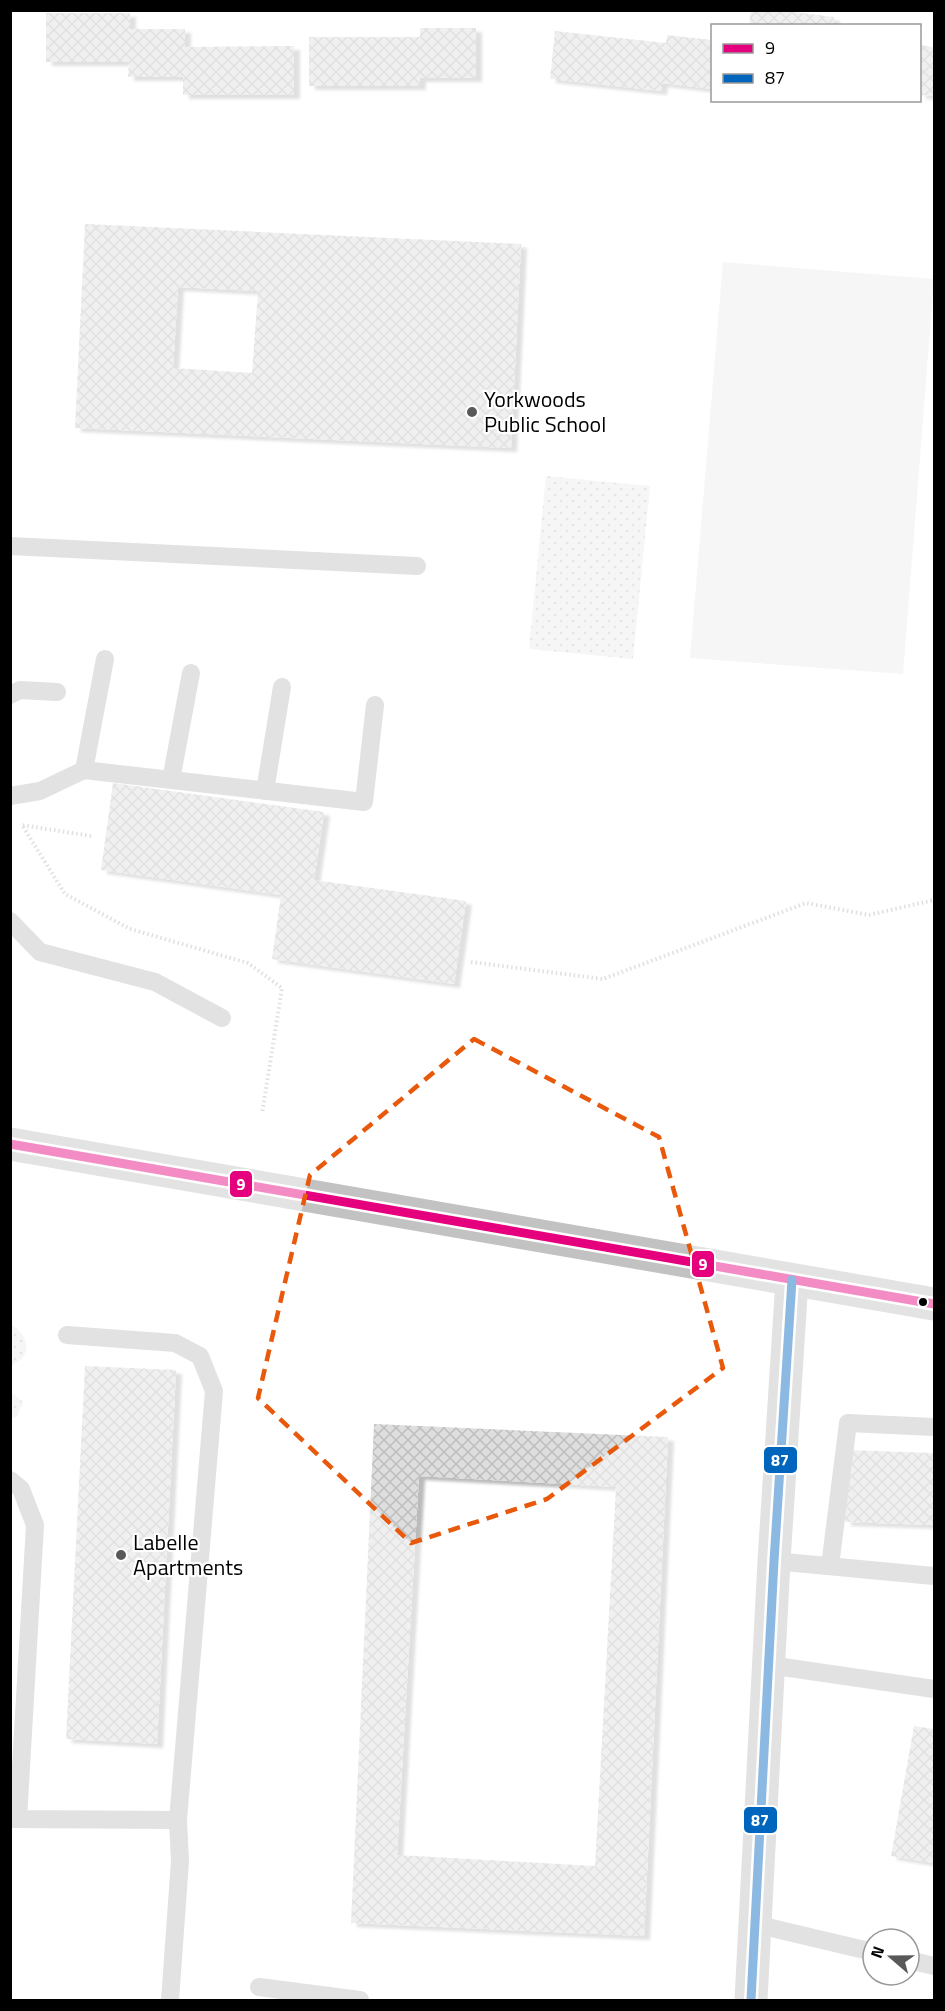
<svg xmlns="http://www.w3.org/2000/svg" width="945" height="2011" viewBox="0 0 945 2011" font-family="'Titillium Web',sans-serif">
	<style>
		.grass { fill: url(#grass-dots) }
		.garden { fill: #ebebeb }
		.building { fill: url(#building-cross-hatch); fill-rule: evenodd; filter: url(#shadow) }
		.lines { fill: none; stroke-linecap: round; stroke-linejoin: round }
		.path { stroke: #b9b9b9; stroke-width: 4; stroke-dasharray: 1.5 3; stroke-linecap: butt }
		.service { stroke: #bebebe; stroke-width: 18 }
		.tertiary { stroke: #bebebe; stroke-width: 33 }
		.secondary { stroke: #c2c2c2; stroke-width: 33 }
		.bus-1-casing { stroke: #fff; stroke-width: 14 }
		.bus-2-casing { stroke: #fff; stroke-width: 14 }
		.bus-1 { stroke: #e5007d; stroke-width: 9 }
		.bus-2 { stroke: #0065bd; stroke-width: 9 }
		.marked { fill: none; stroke: #e8590c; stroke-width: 4.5; stroke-dasharray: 12 8; stroke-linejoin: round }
		.poi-dot { fill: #595959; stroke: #fff; stroke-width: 2 }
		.bus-dot { fill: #000; stroke: #fff; stroke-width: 2 }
		.labels { text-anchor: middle; stroke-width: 4.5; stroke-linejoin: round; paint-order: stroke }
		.poi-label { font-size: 22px; fill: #000; stroke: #fff; text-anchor: start }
		.line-badge { stroke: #fff; stroke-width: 2 }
		.badge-label { font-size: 16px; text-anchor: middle; font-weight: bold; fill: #fff }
	</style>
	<defs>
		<pattern id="grass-dots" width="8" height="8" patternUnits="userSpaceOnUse" patternTransform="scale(1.5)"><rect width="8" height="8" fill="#ebebeb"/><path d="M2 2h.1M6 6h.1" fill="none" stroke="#c8c8c8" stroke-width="1.8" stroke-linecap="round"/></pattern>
		<pattern id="building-cross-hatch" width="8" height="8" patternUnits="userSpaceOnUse" patternTransform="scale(1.5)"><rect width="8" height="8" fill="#dedede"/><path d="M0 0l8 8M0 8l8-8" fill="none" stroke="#bdbdbd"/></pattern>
		<filter id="shadow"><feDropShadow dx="6" dy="4" stdDeviation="1.5" flood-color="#0004"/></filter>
	</defs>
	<rect width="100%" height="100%" fill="#fff"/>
	<path class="grass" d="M546 476 650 486 633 659 529 649Z
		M11 1325C23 1330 31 1345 23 1357 20 1361 14 1364 11 1366Z
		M10 1392 23 1402 17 1417 11 1418Z"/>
	<path class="garden" d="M723 262 934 279 903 674 690 658Z"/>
	<path class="building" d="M751 10H778L834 17 833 26H749Z
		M46 13H130V29H185V47L294 46V95H183V77H128L129 62H46Z
		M420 28H476V78H420V86H309V37H420Z
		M555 31 666 43 667 35 712 40V89L662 83 661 91 550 79Z
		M920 45 934 47V96L920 95Z
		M85 224 521 244 511 448 75 428ZM178 287 258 291 252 373 173 368Z
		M113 783 324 812 314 880 466 901 454 984 272 959 281 895 101 870Z
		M85 1366 176 1370 157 1744 66 1739Z
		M374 1424 668 1437 644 1936 351 1923ZM419 1476 616 1487 595 1866 397 1855Z
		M847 1450 934 1453V1525L845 1522Z
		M914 1726 934 1729V1863L891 1856Z"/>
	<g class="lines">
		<path class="path" d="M91 836 22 825 65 894 130 929 248 963 282 988 262 1114
			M471 962 603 979 806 903 869 915 934 900"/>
		<path class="service" d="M10 546 417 566
			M10 695 20 690 57 692
			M84 770 364 802 375 705
			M171 780 191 673
			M265 791 282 687
			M10 796 40 791 84 770 105 659
			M10 921 40 952 155 982 222 1018
			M10 1480 21 1489 35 1525 18 1819
			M774 1561 934 1576
			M830 1566 848 1423 934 1427
			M769 1665 934 1689
			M10 1819 178 1820 214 1391 200 1356 175 1343 67 1335
			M755 1924 873 1952
			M909 1960 934 1966
			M259 1987 360 2000
			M170 2000 180 1861 178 1820"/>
		<path class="tertiary" d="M751 2000 774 1561 792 1280"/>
		<path class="secondary" d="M10 1144 934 1304"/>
		<g class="bus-1-casing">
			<path id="bus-1" d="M10 1144 934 1304"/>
		</g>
		<g class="bus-2-casing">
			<path id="bus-2" d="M751 2000 774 1561 792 1280"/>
		</g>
		<use href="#bus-1" class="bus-1"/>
		<use href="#bus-2" class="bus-2"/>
	</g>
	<path d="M0 0H945V2011H0ZM474 1039 659 1137 723 1368 547 1499 411 1543 258 1398 310 1175Z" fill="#fff" fill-opacity=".55" fill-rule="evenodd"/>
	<path class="marked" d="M474 1039 659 1137 723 1368 547 1499 411 1543 258 1398 310 1175Z"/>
	<g class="poi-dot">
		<circle cx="472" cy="412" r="6"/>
		<circle cx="121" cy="1555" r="6"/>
	</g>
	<circle class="bus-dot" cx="923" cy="1302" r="5"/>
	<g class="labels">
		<g class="poi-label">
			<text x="484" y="407">Yorkwoods<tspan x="484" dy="25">Public School</tspan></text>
			<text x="133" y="1550">Labelle<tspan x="133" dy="25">Apartments</tspan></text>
		</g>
	</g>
	<g class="line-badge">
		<rect x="229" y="1170" width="24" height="28" rx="6" fill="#e5007d"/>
		<rect x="691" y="1250" width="24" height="28" rx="6" fill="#e5007d"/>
		<rect x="763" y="1446" width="35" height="28" rx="6" fill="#0065bd"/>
		<rect x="743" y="1806" width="35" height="28" rx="6" fill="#0065bd"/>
	</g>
	<g class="badge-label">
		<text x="241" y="1190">9</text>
		<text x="703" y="1270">9</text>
		<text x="780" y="1466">87</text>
		<text x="760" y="1826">87</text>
	</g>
	<rect width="945" height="2011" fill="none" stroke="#000000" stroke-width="24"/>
	<rect x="711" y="24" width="210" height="78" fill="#ffffff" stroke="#999999" stroke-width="1.5"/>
	<rect x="723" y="44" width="30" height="9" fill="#e5007d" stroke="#999999" stroke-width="1.5"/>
	<text x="765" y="54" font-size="18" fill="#000000">9</text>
	<rect x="723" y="74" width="30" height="9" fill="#0065bd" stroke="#999999" stroke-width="1.5"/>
	<text x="765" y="84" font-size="18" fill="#000000">87</text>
	<g transform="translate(891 1957) rotate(290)"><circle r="28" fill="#ffffff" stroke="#999999" stroke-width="1.5"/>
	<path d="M0-4.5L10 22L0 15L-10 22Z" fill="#595959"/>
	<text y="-9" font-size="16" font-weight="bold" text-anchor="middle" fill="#000000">N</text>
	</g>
</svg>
